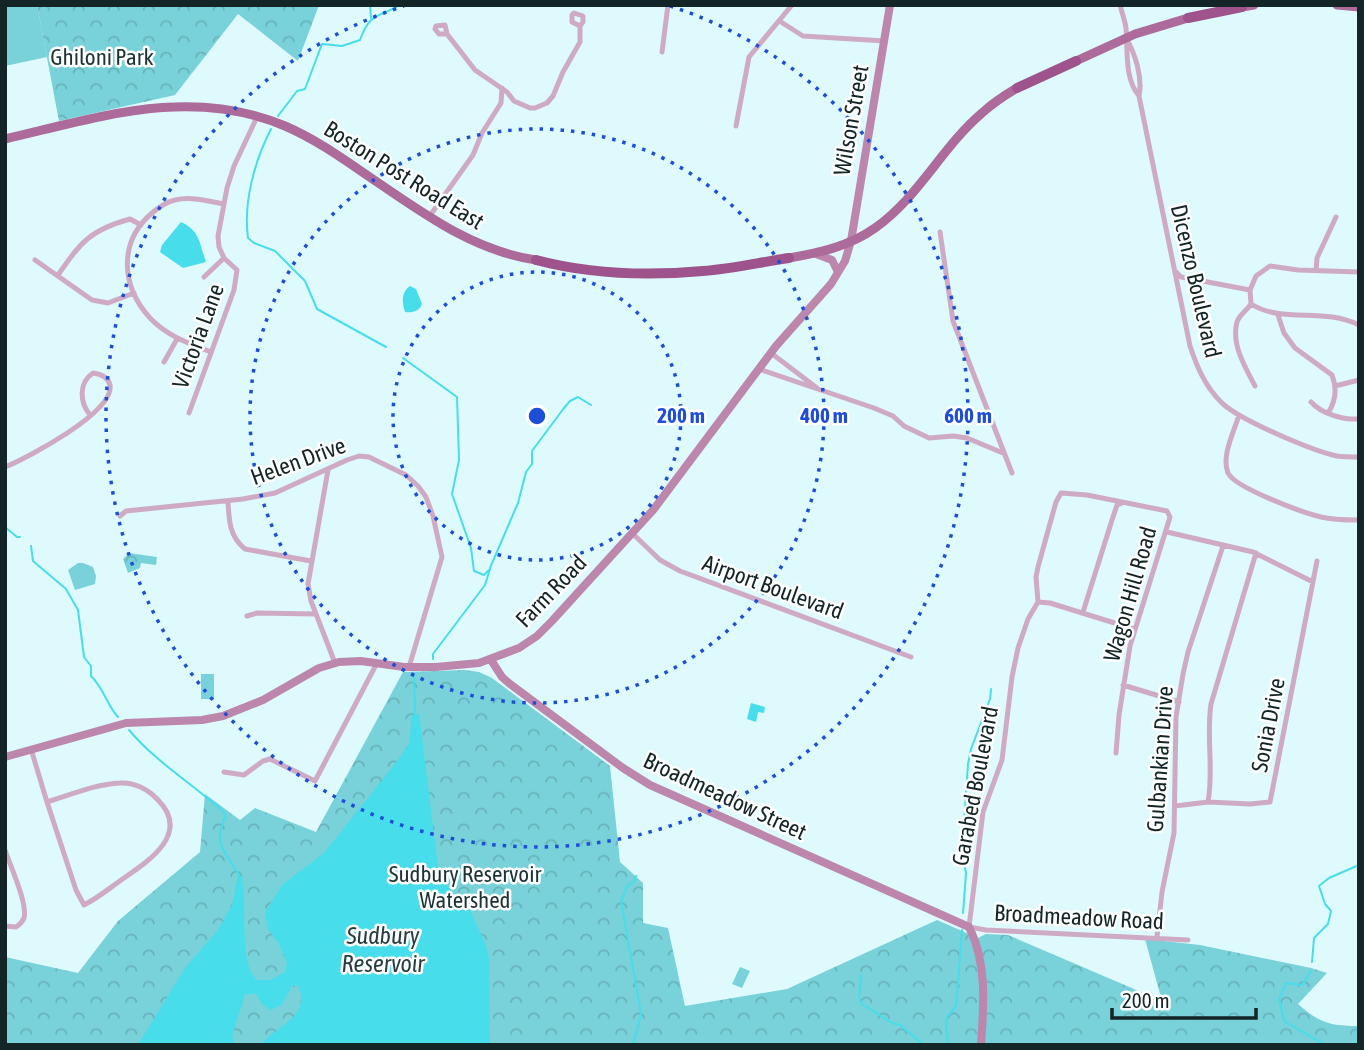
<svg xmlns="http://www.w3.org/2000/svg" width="1364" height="1050" viewBox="0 0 1364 1050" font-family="'Asap Condensed',sans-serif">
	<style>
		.grass { fill: #79d1d9 }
		.park { fill: url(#park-crowns) }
		.water { fill: #47ddea }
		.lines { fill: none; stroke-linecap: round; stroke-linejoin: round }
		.stream { stroke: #47ddea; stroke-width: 2 }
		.street { stroke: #cfaac4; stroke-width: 5 }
		.secondary { stroke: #bc86ad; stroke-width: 8 }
		.primary { stroke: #ac6b9b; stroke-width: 9 }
		.highway { stroke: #9f538c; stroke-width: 10 }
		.ring { fill: none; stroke: #1d4ed8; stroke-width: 3.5; stroke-dasharray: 3.5 7 }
		.labels { text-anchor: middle; stroke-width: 5; stroke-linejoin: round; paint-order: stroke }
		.park-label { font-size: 23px; fill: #1b3436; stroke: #fff }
		.street-label { font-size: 23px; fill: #132527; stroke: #fff }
		.water-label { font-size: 24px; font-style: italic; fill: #263e41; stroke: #fff }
		.centre { fill: #1d4ed8; stroke: #fff; stroke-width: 3.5 }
		.ring-label { font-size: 21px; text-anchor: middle; font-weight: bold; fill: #1d4ed8; stroke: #fff; stroke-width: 5; stroke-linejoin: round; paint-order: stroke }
	</style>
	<defs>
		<pattern id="park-crowns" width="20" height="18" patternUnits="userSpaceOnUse" patternTransform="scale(1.75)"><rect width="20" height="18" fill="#79d1d9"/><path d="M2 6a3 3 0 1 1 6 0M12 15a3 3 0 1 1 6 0" fill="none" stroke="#68b3ba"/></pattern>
	</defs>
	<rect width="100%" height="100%" fill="#defafc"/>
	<path class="grass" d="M5 5H37L47 57 5 66Z
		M78 563H83L93 567 96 576 95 584 75 590 68 570Z
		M201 674H214V699H201Z
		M740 967 750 971 742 988 732 984Z"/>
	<path class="park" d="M37 5H319L298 61 238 14 175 95 59 121Z
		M129 553 157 557 156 565 141 563 140 568 128 573 123 559Z
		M465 670 479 672 492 678 610 766 620 862 643 883V923L668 928 685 1006 787 989 937 920 978 938 986 934 1008 935 1162 1001 1145 939 1200 945 1311 968 1327 973 1298 1004C1319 1023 1330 1026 1359 1026V1045H5V957L78 973 118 921 200 852 205 794 240 820 255 808 316 832 403 672Z"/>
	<path class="water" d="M181 222C200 231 199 242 206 262L183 268 160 252 162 245Z
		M410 286 416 289 422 304C420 311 412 313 405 312 402 303 401 292 410 286Z
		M751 703 765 707 764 713 758 712 756 722 747 719Z
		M419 714 438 867 442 879 460 902 470 908C472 917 476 922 479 930 487 945 492 965 489 979L490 1045H261C277 1024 312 1018 298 985L292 986 281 1005 271 1010 262 1004 256 994H245L232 1036 234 1045H138L185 968 218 930 232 905 238 876 241 875C249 900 237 963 257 980H270L285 972 287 963 279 944 268 929 265 913 282 885 324 853 395 764 409 744 412 715Z"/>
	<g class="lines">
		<path class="stream" d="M370 5 371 18
			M278 116 297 91 305 89 322 44 342 46 360 40C370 12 378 18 400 5
			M271 129C255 160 243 202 248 238L254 243 275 251 305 281 317 309 386 347
			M403 358 457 397 459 460 452 494 471 548 474 571 484 575 490 569 485 585 433 654V659
			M5 527 17 537H20
			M31 546 33 561 66 589 78 610 84 657 91 666V676C103 687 107 705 118 717
			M490 568 518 503 526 472 532 464V451L564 408 570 401 578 397 591 405
			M414 675 415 715
			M129 730C150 755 176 773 201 793 210 801 218 805 226 815 212 847 224 848 239 875
			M963 913 966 873 962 852 968 764 971 749 990 699 991 689
			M1312 962 1314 938 1328 924 1331 911 1325 904 1319 886 1329 878 1359 865
			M1311 971 1302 985 1286 983 1279 999 1284 1021 1325 1045
			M861 975 859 998 862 1004 892 1023 900 1025 924 1045
			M633 1045 641 1014 621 901 627 887 635 880 636 876
			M948 1045 946 1023 947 1017 956 1006 962 930"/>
		<path class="street" d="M1120 5C1122 13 1125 21 1126 28 1128 50 1124 78 1139 96
			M781 22 803 36 885 41
			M447 34H439L435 29 436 26 445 25 447 34 475 70 507 92 514 101 530 108H535L547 103 553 96 563 72 580 42V26L583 22V16L574 13 572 15V22L580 26
			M1126 38C1135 53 1143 78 1139 96L1190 346C1197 367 1205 386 1221 402 1237 419 1313 451 1337 456 1344 457 1352 457 1359 457
			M662 52 668 5
			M736 126 749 57 792 5
			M429 217 473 155 482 133 501 103 502 88
			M940 232 953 321 1012 473
			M35 260 92 300 108 303 134 293
			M1175 271 1181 277 1250 290 1256 276 1270 266 1298 270 1359 272
			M1316 271 1317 258 1336 217
			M58 275C81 242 90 230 130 219L141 225
			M204 277 224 258
			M1250 290 1251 304C1283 324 1323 307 1359 325
			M1251 304C1247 310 1239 315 1237 322 1231 344 1245 367 1255 386
			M1278 315 1284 333 1295 348 1332 375C1337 388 1336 401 1328 413
			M211 352C188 343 167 336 150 318 121 286 118 242 152 213 159 207 166 202 175 200 191 196 208 201 223 204
			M771 353 817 388
			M164 362 177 339
			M759 369 874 408 893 416 904 426 929 438 953 436 967 438 1003 453
			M1335 386 1359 380
			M1311 402C1322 414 1343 420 1359 419
			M189 413 234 290 237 270 224 258 219 247 218 236 227 188 234 166 257 117
			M1239 415C1234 432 1221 456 1228 473 1235 488 1304 513 1321 517 1333 520 1346 520 1359 520
			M5 467C27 458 115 412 110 385 108 377 101 374 93 373 78 383 80 403 90 415
			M328 470 308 584 311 601 335 663
			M228 501C229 520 229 536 245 549L311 561
			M120 516 126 511 243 499 275 493 347 460 359 456 369 457 406 475 418 486 426 497 433 516 442 557 409 667
			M1167 532 1253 552 1313 582
			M632 533 660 560 680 571 911 657
			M1038 602 1050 603 1134 629
			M1083 612 1112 520 1117 505 1122 503
			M247 616 257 613 316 614
			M1123 685 1179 702
			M31 749 47 802C70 795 96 784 120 783 134 782 148 789 158 800 191 833 149 861 124 878 111 887 98 898 84 905L76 890 47 802
			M1116 753 1119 715 1130 646 1170 517 1167 511 1087 495 1061 493 1056 502 1038 567 1036 577 1038 602 1028 619 1018 648 1012 677 1002 760 983 812 969 927 986 930 1188 940
			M224 772 244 775 263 761 270 759 315 781 377 663
			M1208 802C1214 770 1206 736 1211 704L1256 553
			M1175 806 1208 802 1250 804 1270 802 1317 561
			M5 850C10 865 28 904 24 918 22 923 20 924 16 927L5 926
			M1157 937 1162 892 1174 833 1176 717 1183 674 1188 652 1223 546"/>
		<path class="secondary" d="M816 254 832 260 838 272
			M491 660 502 677 510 684 623 768 650 785 969 927C987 962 984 1006 981 1045
			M5 757 126 723 202 720 223 716 263 700 319 668 339 662 361 661 404 667H436L479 663 519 648 537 636 552 621 654 509 776 346 831 284 845 261 851 241 890 5"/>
		<path class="primary" d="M1337 5 1359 7
			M1242 7 1254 5
			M1076 61 1135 34 1188 18
			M5 139C100 117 191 86 285 126 320 141 350 164 380 184 430 218 476 251 536 260
			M789 258C819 253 850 246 875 228 919 197 942 147 982 113 993 103 1005 95 1017 88"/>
		<path class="highway" d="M1188 18 1242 7
			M1017 88 1076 61
			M536 260C589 274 649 276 703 271 732 269 761 262 789 258"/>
	</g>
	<g class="ring">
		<circle cx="537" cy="416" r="144"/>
		<circle cx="537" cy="416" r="287"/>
		<path d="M670 6A431 431 0 1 1 404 6"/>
	</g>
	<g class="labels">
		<g class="park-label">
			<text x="102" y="65">Ghiloni Park</text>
			<text x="465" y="882">Sudbury Reservoir<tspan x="465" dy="26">Watershed</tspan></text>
		</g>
		<g class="street-label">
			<text transform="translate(851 120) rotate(-80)" y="8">Wilson Street</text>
			<text transform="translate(404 175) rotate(32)" y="8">Boston Post Road East</text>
			<text transform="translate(1196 281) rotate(77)" y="8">Dicenzo Boulevard</text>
			<text transform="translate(198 336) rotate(-70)" y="8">Victoria Lane</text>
			<text transform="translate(298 461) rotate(-20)" y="8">Helen Drive</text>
			<text transform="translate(773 587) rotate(20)" y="8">Airport Boulevard</text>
			<text transform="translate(551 591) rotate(-46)" y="8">Farm Road</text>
			<text transform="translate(1130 594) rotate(-74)" y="8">Wagon Hill Road</text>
			<text transform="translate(1268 725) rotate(-79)" y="8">Sonia Drive</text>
			<text transform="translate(1160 759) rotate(-86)" y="8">Gulbankian Drive</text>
			<text transform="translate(975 786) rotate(-79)" y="8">Garabed Boulevard</text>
			<text transform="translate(725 796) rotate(25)" y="8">Broadmeadow Street</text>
			<text transform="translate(1079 917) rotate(3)" y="8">Broadmeadow Road</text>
		</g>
		<g class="water-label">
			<text x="383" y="944">Sudbury<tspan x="383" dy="28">Reservoir</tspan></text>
		</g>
	</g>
	<circle cx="537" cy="416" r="10" class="centre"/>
	<g class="ring-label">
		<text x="681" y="423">200 m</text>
		<text x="824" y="423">400 m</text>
		<text x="968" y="423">600 m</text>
	</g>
	<rect width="1364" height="1050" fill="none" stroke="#132527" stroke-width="14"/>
	<path d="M1112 1008v10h144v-10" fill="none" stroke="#132527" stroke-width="3.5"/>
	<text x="1122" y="1008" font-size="21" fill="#132527" stroke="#ffffff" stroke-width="5" paint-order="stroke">200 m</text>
</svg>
